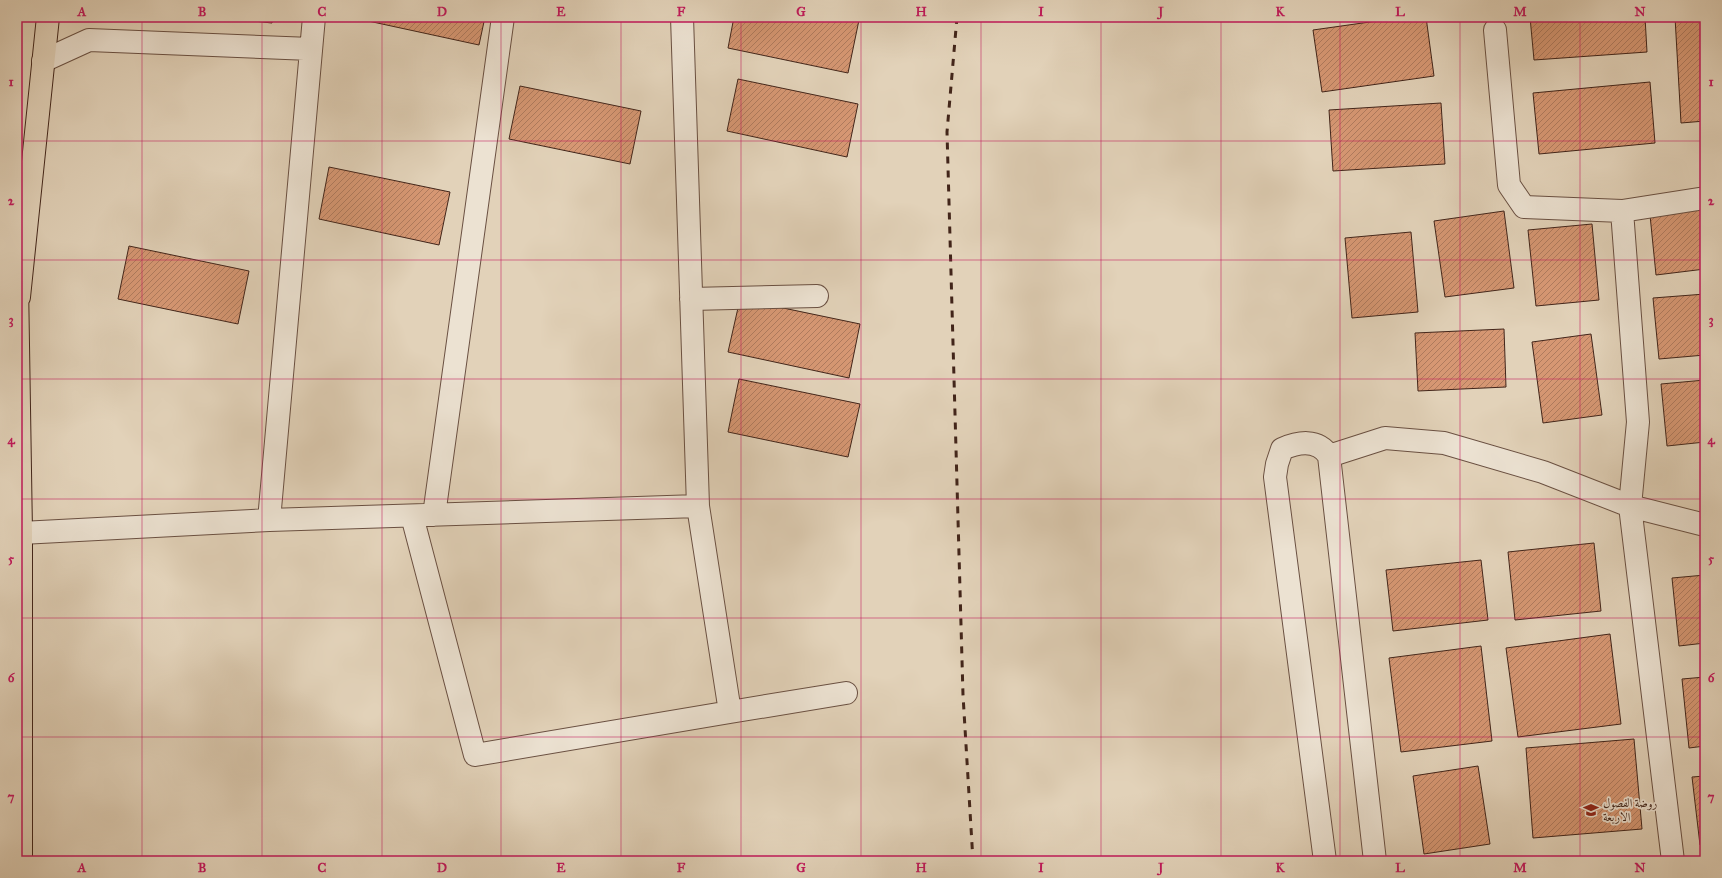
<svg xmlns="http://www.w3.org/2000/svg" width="1722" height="878" viewBox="0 0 1722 878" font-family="'IM FELL Great Primer',Amiri,serif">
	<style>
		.building { fill: url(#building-hatch); stroke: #42251a }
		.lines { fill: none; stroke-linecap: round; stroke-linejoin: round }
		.minor-casing { stroke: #6a5042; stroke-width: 24 }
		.major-casing { stroke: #42251a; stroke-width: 24 }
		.minor { stroke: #ece2d2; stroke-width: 22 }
		.major { stroke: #e2d2b9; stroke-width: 22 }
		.rail { stroke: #42251a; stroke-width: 3; stroke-dasharray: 7 7; stroke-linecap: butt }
		.grid { fill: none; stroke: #c2185b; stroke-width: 1; stroke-opacity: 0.55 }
		.labels { text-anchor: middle; stroke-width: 3.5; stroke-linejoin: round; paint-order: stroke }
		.poi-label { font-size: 12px; fill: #42251a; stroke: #ece2d2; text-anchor: start }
		.neatline { fill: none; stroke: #c2185b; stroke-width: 1.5 }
		.grid-label { font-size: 13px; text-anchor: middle; font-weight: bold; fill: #c2185b }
	</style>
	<defs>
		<pattern id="building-hatch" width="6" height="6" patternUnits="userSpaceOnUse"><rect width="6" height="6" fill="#d69773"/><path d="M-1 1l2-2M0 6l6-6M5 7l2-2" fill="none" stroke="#af7b5e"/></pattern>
	</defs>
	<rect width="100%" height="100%" fill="#e2d2b9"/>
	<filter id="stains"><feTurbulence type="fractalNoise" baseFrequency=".005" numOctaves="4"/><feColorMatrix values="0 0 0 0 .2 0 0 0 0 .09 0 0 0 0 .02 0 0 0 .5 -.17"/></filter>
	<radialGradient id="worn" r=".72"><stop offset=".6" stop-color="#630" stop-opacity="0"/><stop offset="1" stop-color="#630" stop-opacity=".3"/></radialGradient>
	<path class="building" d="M216 17H273L272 23Z
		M359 17H485L479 45 359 19Z
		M734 17H844L859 20 848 73 728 48Z
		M1405 17H1426L1434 76 1322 92 1313 30Z
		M1530 17H1645L1647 52 1534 60Z
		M1675 17H1705V121L1681 123Z
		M738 79 858 104 847 157 727 131Z
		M1650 82 1655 143 1539 154 1533 93Z
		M520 86 641 111 630 164 509 139Z
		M1441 103 1445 164 1333 171 1329 110Z
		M329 167 450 192 439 245 319 219Z
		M1705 209V269L1656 275 1650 215Z
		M1504 211 1514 288 1445 297 1434 221Z
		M1592 224 1599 300 1536 306 1528 230Z
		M1411 232 1418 312 1352 318 1345 238Z
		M129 246 249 271 238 324 118 299Z
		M1705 294V355L1659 359 1653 298Z
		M740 299 860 324 849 378 728 352Z
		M1504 329 1506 387 1418 391 1415 333Z
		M1591 334 1602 415 1543 423 1532 342Z
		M739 379 860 404 848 457 728 432Z
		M1705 380V442L1667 446 1661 384Z
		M1594 543 1601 611 1515 620 1508 552Z
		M1481 560 1488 620 1393 631 1386 570Z
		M1705 575V643L1679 646 1672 578Z
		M1610 634 1621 724 1518 737 1506 648Z
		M1481 646 1492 741 1401 752 1389 658Z
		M1705 677V746L1689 748 1682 679Z
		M1634 739 1642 829 1533 838 1526 748Z
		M1478 766 1490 844 1424 854 1413 776Z
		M1705 776V845H1700L1692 777Z"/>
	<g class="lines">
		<g class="minor-casing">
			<path id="minor" d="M1495 30 1509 185 1524 207 1622 211
				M43 61 89 40 311 49
				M691 299 817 296
				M1329 456 1385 438 1444 443 1543 472 1630 506 1705 525
				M434 515 503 17
				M412 516 475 755 730 712 698 506
				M269 520 314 17
				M21 533 269 520 698 506 682 17
				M730 712 846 693
				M1325 861 1275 477 1277 464 1282 449C1298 442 1318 438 1329 456L1375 861
				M1673 861 1630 506 1638 422 1622 211 1705 198"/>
		</g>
		<g class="major-casing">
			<path id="major" d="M17 282 21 533V861
				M19 297 48 17"/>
		</g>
		<use href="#minor" class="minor"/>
		<use href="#major" class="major"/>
		<path class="rail" d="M957 17 947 132 963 695 973 861"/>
	</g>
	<path class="grid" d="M142 17V861M262 17V861M382 17V861M501 17V861M621 17V861M741 17V861M861 17V861M981 17V861M1101 17V861M1221 17V861M1340 17V861M1460 17V861M1580 17V861M17 141H1705M17 260H1705M17 379H1705M17 499H1705M17 618H1705M17 737H1705"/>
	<defs>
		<g id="school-bare" transform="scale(1.2)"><path d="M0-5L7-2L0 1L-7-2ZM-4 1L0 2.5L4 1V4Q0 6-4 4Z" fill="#8f2418" stroke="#ece2d2" stroke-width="2.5" paint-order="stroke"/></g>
	</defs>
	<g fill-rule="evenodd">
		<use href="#school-bare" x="1591" y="810"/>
	</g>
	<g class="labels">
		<g class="poi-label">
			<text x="1603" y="807">روضة الفصول<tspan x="1603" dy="14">الاربعة</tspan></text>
		</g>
	</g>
	<rect width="1722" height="878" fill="none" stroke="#e2d2b9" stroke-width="44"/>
	<rect x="22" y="22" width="1678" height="834" class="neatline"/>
	<g class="grid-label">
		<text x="82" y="16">A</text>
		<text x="202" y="16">B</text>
		<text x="322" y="16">C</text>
		<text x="442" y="16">D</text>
		<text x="561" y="16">E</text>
		<text x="681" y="16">F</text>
		<text x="801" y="16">G</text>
		<text x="921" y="16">H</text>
		<text x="1041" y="16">I</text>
		<text x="1161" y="16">J</text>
		<text x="1280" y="16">K</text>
		<text x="1400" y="16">L</text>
		<text x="1520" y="16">M</text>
		<text x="1640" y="16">N</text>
		<text x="11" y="86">1</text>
		<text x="1711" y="86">1</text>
		<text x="11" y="205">2</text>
		<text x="1711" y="205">2</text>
		<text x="11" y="324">3</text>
		<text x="1711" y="324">3</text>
		<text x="11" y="444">4</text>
		<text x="1711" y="444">4</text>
		<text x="11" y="563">5</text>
		<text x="1711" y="563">5</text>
		<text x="11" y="682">6</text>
		<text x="1711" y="682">6</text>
		<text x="11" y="801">7</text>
		<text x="1711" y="801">7</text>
		<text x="82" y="872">A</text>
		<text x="202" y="872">B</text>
		<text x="322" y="872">C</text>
		<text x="442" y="872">D</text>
		<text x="561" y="872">E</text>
		<text x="681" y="872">F</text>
		<text x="801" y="872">G</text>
		<text x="921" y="872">H</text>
		<text x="1041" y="872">I</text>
		<text x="1161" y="872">J</text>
		<text x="1280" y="872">K</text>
		<text x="1400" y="872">L</text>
		<text x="1520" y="872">M</text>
		<text x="1640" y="872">N</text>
	</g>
	<rect width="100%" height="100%" filter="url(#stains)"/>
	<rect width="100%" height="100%" fill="url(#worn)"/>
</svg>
